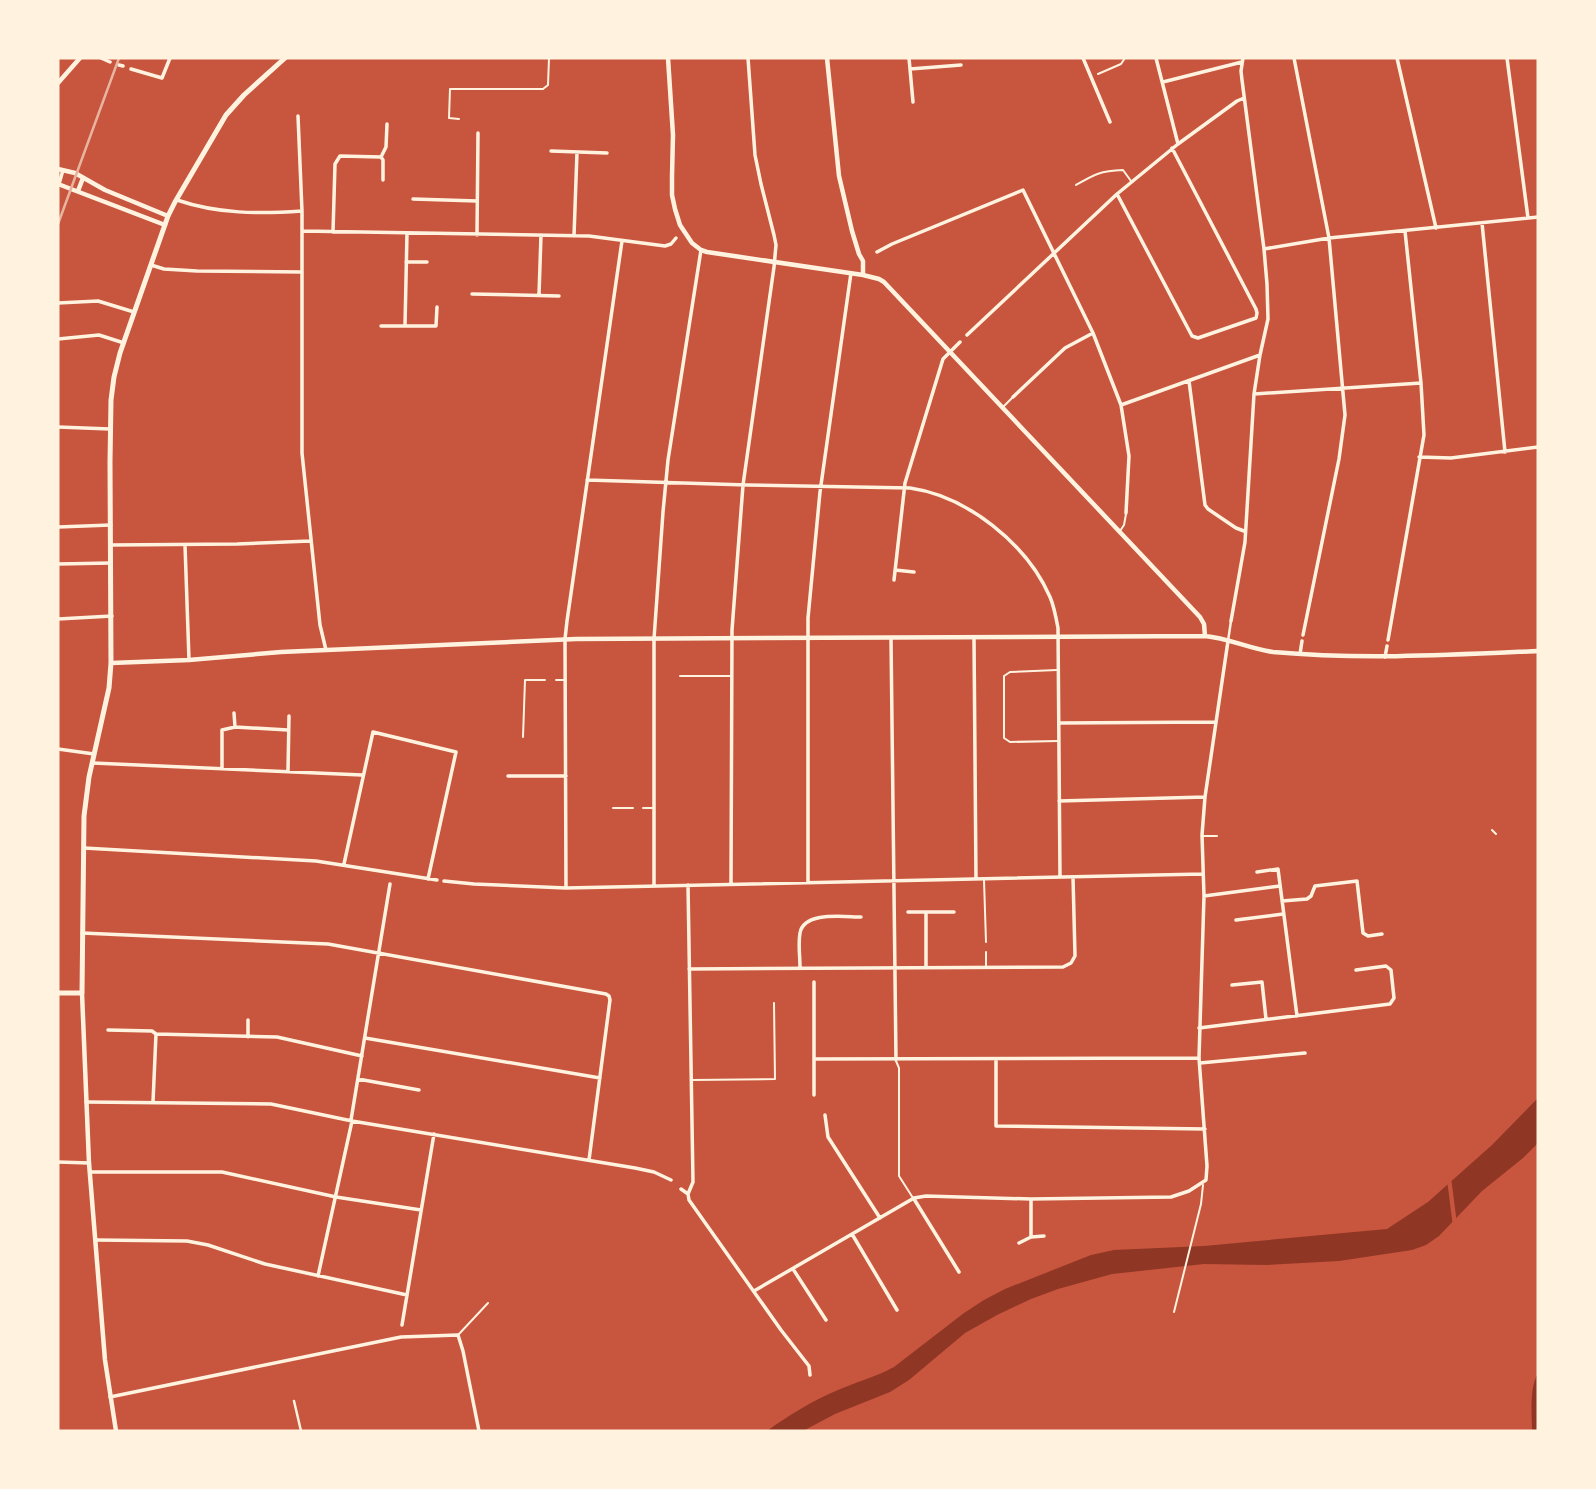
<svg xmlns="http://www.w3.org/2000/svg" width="1596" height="1489" viewBox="0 0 1596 1489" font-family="Cabin,sans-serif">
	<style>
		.water { fill: #8f3625 }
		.pier { fill: #c8553d }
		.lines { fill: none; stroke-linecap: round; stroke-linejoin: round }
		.service { stroke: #fff3e0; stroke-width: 2 }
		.pedestrian { stroke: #fff3e0; stroke-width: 2.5 }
		.minor { stroke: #fff3e0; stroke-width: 3.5 }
		.tertiary { stroke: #fff3e0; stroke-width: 4.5 }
		.secondary { stroke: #fff3e0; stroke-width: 4.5 }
		.trunk { stroke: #fff3e0; stroke-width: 5 }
		.rail { stroke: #e9b49f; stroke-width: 2.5 }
	</style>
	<rect width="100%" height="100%" fill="#c8553d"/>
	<path class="water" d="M1538 1098V1143L1523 1158 1482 1191 1439 1236 1426 1245 1412 1250 1339 1261 1267 1265 1204 1264 1112 1274 1058 1289 1031 1299 997 1315 965 1333 909 1380 890 1392 835 1414 803 1431H767C789 1415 812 1401 838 1390 856 1382 876 1377 894 1367L964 1313 984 1300 1005 1289 1091 1255 1114 1250 1204 1246 1387 1229 1428 1202 1456 1177 1492 1145Z
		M1538 1373V1431H1532C1532 1413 1529 1389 1538 1373Z"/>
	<path class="pier" d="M1451 1177 1457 1224 1453 1227 1447 1180Z"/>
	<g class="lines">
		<path class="service" d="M1098 74 1121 64 1125 58
			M459 119 449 118 450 89H543L548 85 549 58
			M1076 185C1095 174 1100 171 1123 170L1131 181
			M1004 406 1012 398
			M1120 531 1124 525 1126 514
			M1057 670 1010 672 1004 676V738L1010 742 1058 741
			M680 676H730
			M556 680H564
			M523 737 525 680H545
			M613 808H633
			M643 808H652
			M1492 830 1496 834
			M1203 836H1217
			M984 880 986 942
			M986 952V967
			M896 1061 899 1068V1176L913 1198
			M692 1080 775 1079 774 1003
			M1174 1312 1201 1204 1203 1185
			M459 1334 488 1303"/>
		<path class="pedestrian" d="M1228 641 1231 621
			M294 1401 301 1431"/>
		<path class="minor" d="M101 58 110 62
			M909 58 913 102
			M1083 58 1110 122
			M1156 58 1178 144
			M1294 58 1329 238 1345 415 1339 459 1303 635
			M1397 58 1436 228
			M1507 58 1528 218
			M119 65 123 66
			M131 69 162 78 170 58
			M910 69 961 65
			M1163 82 1242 62
			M298 116 302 211V453L320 625 326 650
			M551 151 607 153
			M381 157 386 147 387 124
			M59 184 63 170
			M1117 194 1192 336 1198 338 1256 318 1257 313 1256 309 1172 148
			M413 199 477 201
			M177 200C218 214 259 214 302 211
			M1482 223 1505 452
			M302 231 589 236 665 246 671 244 676 238
			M333 232 335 164 340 156 381 157 383 160V180
			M477 235 478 133
			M574 236 577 152
			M1264 249 1329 238 1538 217
			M877 252 892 244 1023 190 1093 333 1121 405 1129 456 1126 513
			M406 262H427
			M151 265 164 269 197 271 302 272
			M472 294 559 296
			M539 295 541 235
			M58 303 98 301 134 312
			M381 326H436L437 307
			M405 326 407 233
			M967 335 1117 194 1178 144 1237 101 1244 98
			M58 339 99 335 124 343
			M1189 381 1205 505 1208 509 1236 528 1244 531
			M1254 394 1421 383
			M1013 397 1065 348 1093 333
			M1121 405 1260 355
			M58 427 110 429
			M1419 457 1451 458 1538 447
			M587 480 747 485 910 488C967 496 1027 544 1050 597 1054 606 1056 617 1058 628L1060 877
			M58 527 111 525
			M111 545 237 544 310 541
			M185 545 189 660
			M58 564 111 563
			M895 570 914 572
			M894 580 905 483 943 359 960 342
			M58 619 112 616
			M1231 621 1245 542 1254 394 1260 355 1268 319 1267 284 1264 249 1242 80 1241 71 1243 58
			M891 638 896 1060
			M974 638 976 879
			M1388 640 1424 435 1421 383 1405 231
			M1300 654 1302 641
			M1385 657 1387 646
			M234 713 235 727
			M1060 723 1215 722
			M58 749 94 754
			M93 763 362 775
			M222 769V730L235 727 288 730
			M288 771 289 716
			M508 776H566
			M1059 801 1205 797
			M84 848 316 861 437 880
			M344 864 373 732 456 752 428 879
			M1257 872 1278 869 1297 1016
			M444 881 474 884 566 888 1203 874
			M808 882V618L820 492 851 273
			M731 884 732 630 743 485 774 267 776 245 774 235 761 184 755 155 748 58
			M654 885V639L663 512 668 460 701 250
			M566 888 565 639 567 621 622 241
			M1204 896 1280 886
			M1282 901 1307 899 1311 896 1315 886 1357 881 1363 933 1368 936 1382 934
			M908 912H954
			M926 912V968
			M1236 920 1283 914
			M82 933 328 944 606 994 609 996 610 1000 589 1160
			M800 967C800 956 798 944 800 933 804 911 844 917 861 917
			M689 969 1063 967 1071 963 1075 956 1073 877
			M1232 985 1262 982 1266 1019
			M1199 1028 1390 1004 1394 998 1391 970 1386 966 1356 970
			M108 1030 152 1031 156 1034 277 1037 362 1056
			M248 1037V1020
			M365 1038 600 1078
			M814 1059 1199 1058
			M996 1059V1126L1205 1129
			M1200 1063 1305 1053
			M358 1079 419 1090
			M814 1095V982
			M86 1102 271 1104 352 1121 635 1168 654 1172 671 1180
			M153 1102 156 1034
			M825 1115 828 1137 880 1218
			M351 1120 390 884
			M58 1162 89 1163
			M90 1172H222L336 1197 421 1210
			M681 1189 688 1194 689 1200 781 1330 809 1366 810 1375
			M688 1194 693 1182 688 885
			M914 1199 959 1272
			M1031 1199V1237
			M852 1234 897 1310
			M96 1240 187 1241 208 1245 265 1264 407 1295
			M1019 1243 1031 1237 1044 1236
			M793 1269 826 1320
			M318 1276 352 1121
			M754 1291 914 1198 926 1196 1031 1199 1171 1197 1189 1191 1206 1180 1207 1166 1199 1058 1204 896 1202 835 1205 797 1228 641
			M402 1325 434 1134
			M110 1397 401 1337 458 1335 463 1351 479 1431"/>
		<path class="tertiary" d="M668 58 673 135 672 176V195L675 209 680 225 692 243 701 250 707 252 863 275 879 279 884 282 1200 617 1204 624 1205 636
			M827 58 839 176 852 231 859 254 863 261V275
			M78 191 83 178
			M111 663 189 660 281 652 576 639 1205 636C1228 638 1250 649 1273 652 1362 660 1450 655 1538 651"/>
		<path class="secondary" d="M58 83 80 58
			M58 169 75 173 105 190 168 216
			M58 184 165 225
			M82 993 89 1163 105 1360 116 1431"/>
		<path class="trunk" d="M58 993H82L84 816 89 777 109 688 111 663 110 462 111 400 114 377 120 353 168 216 175 202 226 115 244 95 285 58"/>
		<path class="rail" d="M58 224 119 58"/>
	</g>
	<rect width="1596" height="1489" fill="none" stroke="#fff3e0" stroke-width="119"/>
</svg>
